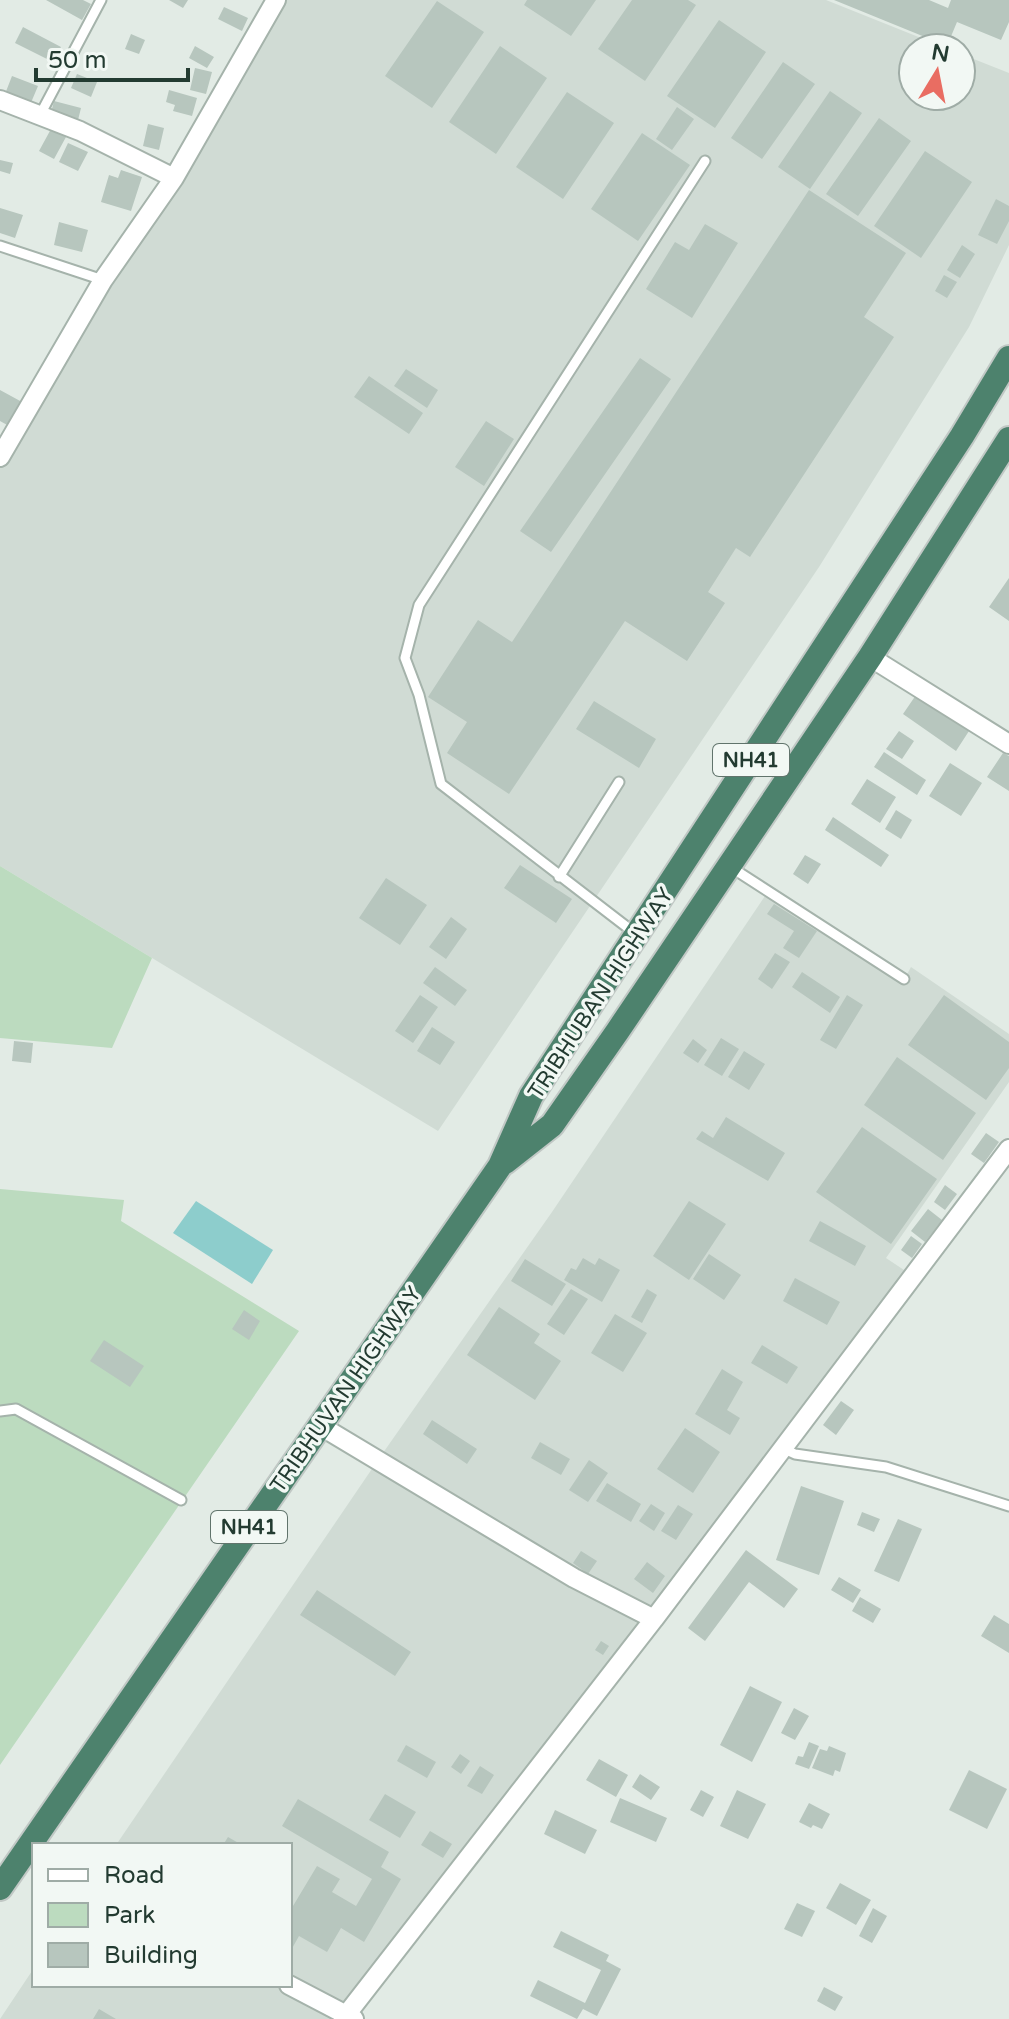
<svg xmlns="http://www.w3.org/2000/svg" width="1009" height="2019" viewBox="0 0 1009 2019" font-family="'Varela Round',sans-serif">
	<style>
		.built { fill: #d0dbd4 }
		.green { fill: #bcdbbf }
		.water { fill: #8dcdcc }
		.building { fill: #b7c6be }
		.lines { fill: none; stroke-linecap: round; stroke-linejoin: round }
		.service-casing { stroke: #a5b3ab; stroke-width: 13 }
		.minor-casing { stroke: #a5b3ab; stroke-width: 22 }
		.trunk-casing { stroke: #c1c8c5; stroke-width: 28 }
		.service { stroke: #fff; stroke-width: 9 }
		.minor { stroke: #fff; stroke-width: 18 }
		.trunk { stroke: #4d826d; stroke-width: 24 }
		.labels { text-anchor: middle; stroke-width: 7; stroke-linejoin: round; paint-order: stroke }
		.shield { fill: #f2f8f4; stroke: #61746c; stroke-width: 2 }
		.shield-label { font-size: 20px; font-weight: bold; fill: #233b31 }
		.street-label { font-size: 22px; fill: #233b31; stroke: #f2f8f4 }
	</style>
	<rect width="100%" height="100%" fill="#e2ebe5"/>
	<path class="built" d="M276 0H826L946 48H913V96H961V54L1009 73V245L969 327 819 567 438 1131 0 866V457Z
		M767 893 905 978 911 967 1009 1034V1082L886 1258 913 1276 343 2019H0L34 1968V1985H290V1845H116L378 1460 552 1212Z"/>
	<path class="green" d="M0 866 152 958 112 1048 0 1038Z
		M0 1189 124 1200 121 1221 299 1331 0 1765Z"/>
	<path class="water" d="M196 1201 273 1250 252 1284 173 1233Z"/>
	<path class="building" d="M46 0H83L91 4 82 20Z
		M169 0H188L183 8Z
		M527 0H596L571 36 524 5Z
		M632 0H688L696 5 645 81 598 49Z
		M834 0H929L948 8 951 0H1009V22L1001 40 957 22 947 46Z
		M437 1 484 32 432 108 385 76Z
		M224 7 248 18 242 31 218 19Z
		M719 20 766 52 715 128 667 96Z
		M23 27 61 47 53 62 15 43Z
		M131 34 145 40 139 54 125 49Z
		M195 46 214 57 207 68 189 58Z
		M500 46 547 78 496 154 449 122Z
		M783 62 815 84 762 159 731 138Z
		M195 68 212 72 206 94 190 90Z
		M77 74 97 82 91 97 71 88Z
		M12 76 38 86 30 105 5 94Z
		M169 90 197 98 192 116 173 111 175 105 166 102Z
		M830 91 862 113 810 189 778 167Z
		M567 92 614 123 563 199 516 167Z
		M54 101 81 108 78 120 51 113Z
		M677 107 694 119 672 150 656 139Z
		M879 118 911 141 858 216 826 194Z
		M148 124 164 128 159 150 143 146Z
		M51 129 66 137 54 159 39 151Z
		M642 133 690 165 638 241 591 209Z
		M68 143 88 152 78 171 59 162Z
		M925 151 972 182 921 258 874 226Z
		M0 160 13 163 10 174 0 171Z
		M121 170 142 177 131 211 101 202 109 175 118 178Z
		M809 190 906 253 864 317 894 337 750 557 736 548 708 592 725 603 687 661 625 621 509 794 447 753 467 722 428 697 478 620 512 642Z
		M996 199 1009 206V221L997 244 978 235Z
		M0 208 23 215 15 238 0 233Z
		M59 222 88 230 82 252 54 245Z
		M705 224 738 243 692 318 646 289 675 242 689 250Z
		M962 245 975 254 960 278 947 270Z
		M944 275 957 282 947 298 935 291Z
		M640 358 671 379 551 552 520 531Z
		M406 369 438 390 427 408 394 386Z
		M369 376 423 413 409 434 354 397Z
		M0 390 22 402 9 426 0 421Z
		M486 421 514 439 484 486 455 467Z
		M1009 578V621L989 607Z
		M916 695 969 731 956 751 903 714Z
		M594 701 656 739 639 768 576 729Z
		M899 731 914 741 902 759 886 749Z
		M884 752 926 780 917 795 874 767Z
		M1003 753 1009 756V791L987 777Z
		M950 763 982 783 961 816 929 796Z
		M867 779 896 797 880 823 851 804Z
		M896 810 912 820 901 839 885 829Z
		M833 817 889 855 881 867 825 830Z
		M805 855 821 864 808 884 793 874Z
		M520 865 572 899 556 923 504 888Z
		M386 878 427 905 400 945 359 918Z
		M774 904 817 931 799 958 783 948 794 931 767 914Z
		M451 917 467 929 446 959 429 947Z
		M775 953 790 962 772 989 758 979Z
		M435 967 467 990 455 1006 423 983Z
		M802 972 840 997 830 1013 792 987Z
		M420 995 438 1007 413 1043 395 1031Z
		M847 995 863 1005 836 1049 820 1040Z
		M944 995 1009 1042V1068L986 1100 908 1045Z
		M432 1027 455 1042 440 1065 417 1051Z
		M721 1038 739 1049 722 1076 704 1065Z
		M693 1039 707 1050 698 1063 683 1053Z
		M14 1041 33 1043 31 1063 12 1061Z
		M744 1051 765 1064 749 1090 728 1077Z
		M897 1057 976 1113 943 1160 864 1105Z
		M726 1117 785 1153 768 1181 696 1139 702 1131 713 1138Z
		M862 1127 937 1179 891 1244 816 1192Z
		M986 1133 999 1142 984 1163 971 1154Z
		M945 1185 957 1194 945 1210 934 1202Z
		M689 1201 726 1224 689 1280 653 1256Z
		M928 1209 942 1220 925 1242 911 1231Z
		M820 1221 866 1246 855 1266 809 1241Z
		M911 1236 922 1244 912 1258 901 1250Z
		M709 1254 741 1275 724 1300 693 1279Z
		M583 1258 595 1265 599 1258 620 1270 602 1302 564 1280 571 1268 576 1270Z
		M525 1259 566 1284 552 1306 511 1281Z
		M795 1278 840 1302 827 1325 783 1301Z
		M571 1289 588 1299 564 1335 547 1324Z
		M647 1289 657 1295 642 1323 631 1317Z
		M499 1307 540 1334 534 1343 561 1361 535 1400 467 1355Z
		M244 1310 260 1321 249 1340 232 1329Z
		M615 1314 647 1333 623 1372 591 1353Z
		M104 1340 144 1366 130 1387 90 1361Z
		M762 1345 798 1367 787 1384 751 1363Z
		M722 1369 743 1382 727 1410 740 1418 730 1435 695 1414Z
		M841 1401 854 1410 836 1435 823 1425Z
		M432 1420 477 1449 467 1464 423 1434Z
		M685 1428 720 1452 693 1493 657 1469Z
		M540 1442 570 1459 561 1475 531 1458Z
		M589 1460 608 1473 588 1502 569 1490Z
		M607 1483 641 1504 631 1522 596 1501Z
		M801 1486 844 1501 819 1575 776 1560Z
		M651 1504 665 1513 654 1531 639 1521Z
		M678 1505 693 1514 676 1540 661 1531Z
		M862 1512 880 1519 874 1532 857 1525Z
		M898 1519 922 1529 899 1582 874 1571Z
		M746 1550 798 1589 784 1608 749 1582 705 1641 688 1628Z
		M581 1551 597 1561 588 1574 573 1563Z
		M647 1562 665 1576 653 1593 634 1579Z
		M839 1577 861 1590 853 1603 831 1590Z
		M317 1590 411 1652 395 1676 300 1615Z
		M860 1597 881 1609 873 1623 852 1611Z
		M994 1615 1009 1624V1653L981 1636Z
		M601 1641 609 1646 603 1655 595 1650Z
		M750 1686 782 1702 752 1762 720 1745Z
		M794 1708 809 1716 795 1740 781 1733Z
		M809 1742 819 1746 809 1769 795 1764 798 1756 803 1757Z
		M406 1745 436 1762 427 1778 397 1761Z
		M829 1746 846 1753 840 1772 835 1770 833 1776 812 1768 820 1749 827 1751Z
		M460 1754 470 1761 461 1774 451 1767Z
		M599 1759 628 1775 616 1797 586 1780Z
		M480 1766 494 1775 482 1794 467 1786Z
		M969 1770 1007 1789 987 1829 949 1810Z
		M640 1774 660 1787 651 1800 632 1787Z
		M701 1790 714 1797 703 1817 690 1810Z
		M737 1790 766 1804 748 1839 720 1826Z
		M385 1794 416 1812 400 1838 369 1820Z
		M620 1798 667 1818 656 1842 610 1822Z
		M298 1799 389 1852 381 1867 401 1879 364 1942 341 1928 327 1952 299 1936 290 1952V1911L317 1866 340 1879 332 1892 356 1906 372 1879 282 1826Z
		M809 1803 830 1814 822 1829 813 1825 811 1828 799 1822Z
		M555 1810 597 1830 585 1854 544 1834Z
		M430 1831 452 1844 443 1858 421 1845Z
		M228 1837 242 1845H223Z
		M840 1883 871 1900 856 1925 826 1908Z
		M797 1903 815 1911 802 1937 784 1929Z
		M873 1908 887 1916 872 1943 859 1936Z
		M561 1931 609 1955 606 1961 621 1969 597 2016 583 2009 577 2019 530 1996 538 1980 585 2003 601 1970 553 1947Z
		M824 1987 843 1997 835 2011 817 2001Z
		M99 2009 116 2019H93Z"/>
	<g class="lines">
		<g class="service-casing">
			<path id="service" d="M40 115 101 0
				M0 246 103 280
				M729 866 904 979
				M559 877 619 782
				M636 934 441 784 419 695 405 658 419 605 705 161
				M0 1411 16 1409 181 1500
				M782 1448 795 1454 886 1467 1009 1506"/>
		</g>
		<g class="minor-casing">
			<path id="minor" d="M0 100 80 131 174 178
				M0 457 103 280 174 178 276 0
				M870 657 1009 744
				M319 1425 574 1578 654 1619 1009 1149
				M289 1985 354 2019
				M343 2019 654 1619"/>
		</g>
		<g class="trunk-casing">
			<path id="trunk" d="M505 1162 552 1125 617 1032 870 657 1009 439
				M0 1888 500 1166 531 1096 962 436 1009 358"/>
		</g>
		<use href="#service" class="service"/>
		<use href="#minor" class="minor"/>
		<use href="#trunk" class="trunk"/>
	</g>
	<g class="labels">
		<g class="shield">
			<rect x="713" y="744" width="76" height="32" rx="6"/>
			<rect x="211" y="1511" width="76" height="32" rx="6"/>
		</g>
		<g class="shield-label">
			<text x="751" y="767">NH41</text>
			<text x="249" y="1534">NH41</text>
		</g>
		<g class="street-label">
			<text transform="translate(600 993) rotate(-57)" y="8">TRIBHUBAN HIGHWAY</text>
			<text transform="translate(345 1389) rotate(-55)" y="8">TRIBHUVAN HIGHWAY</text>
		</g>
	</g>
	<rect x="32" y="1843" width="260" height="144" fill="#f2f8f4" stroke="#9faca6" stroke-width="2"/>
	<rect x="48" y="1869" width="40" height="12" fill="#ffffff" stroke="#9faca6" stroke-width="2"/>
	<text x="104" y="1883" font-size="24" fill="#233b31">Road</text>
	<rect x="48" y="1903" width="40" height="24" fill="#bcdbbf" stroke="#9faca6" stroke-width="2"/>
	<text x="104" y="1923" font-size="24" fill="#233b31">Park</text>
	<rect x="48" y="1943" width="40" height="24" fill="#b7c6be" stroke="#9faca6" stroke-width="2"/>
	<text x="104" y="1963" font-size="24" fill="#233b31">Building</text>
	<g transform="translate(937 72) rotate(10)"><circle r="38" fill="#f2f8f4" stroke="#9faca6" stroke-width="2"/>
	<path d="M0-6L14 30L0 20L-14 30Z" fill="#e96d62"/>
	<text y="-12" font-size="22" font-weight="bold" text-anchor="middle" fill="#233b31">N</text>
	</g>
	<path d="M36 68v12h152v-12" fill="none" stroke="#233b31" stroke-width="4"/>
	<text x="48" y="68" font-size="24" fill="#233b31" stroke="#f2f8f4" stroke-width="6" paint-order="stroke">50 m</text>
</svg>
